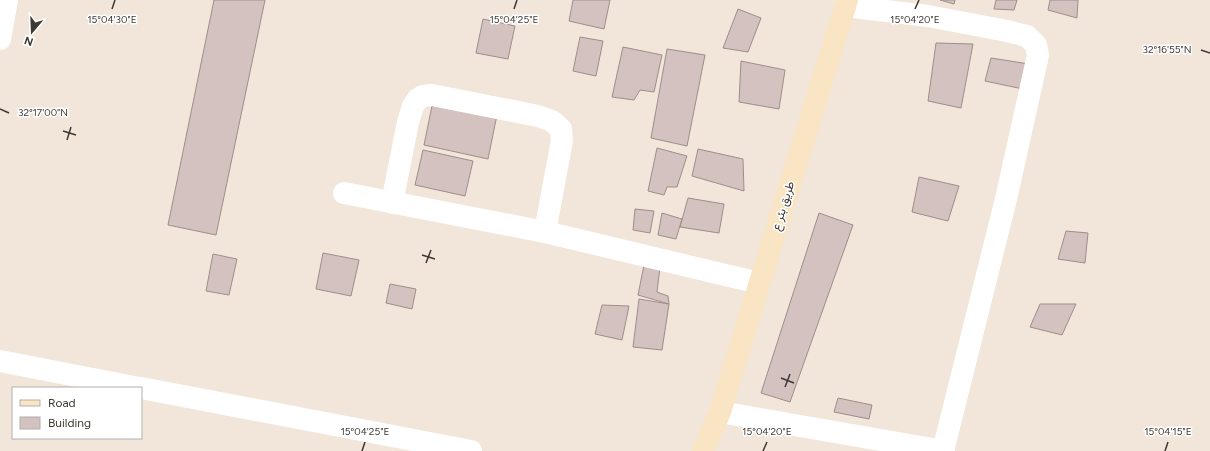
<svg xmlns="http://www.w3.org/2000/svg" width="1210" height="451" viewBox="0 0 1210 451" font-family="Figtree,Vazirmatn,sans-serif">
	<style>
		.building { fill: #d3c2c0; stroke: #9e8e8b }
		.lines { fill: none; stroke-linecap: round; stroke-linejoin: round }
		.street { stroke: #fff; stroke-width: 22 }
		.secondary { stroke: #f9e4c3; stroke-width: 22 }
		.ticks { fill: none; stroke: #3d3934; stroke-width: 1.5 }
		.labels { text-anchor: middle; stroke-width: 3; stroke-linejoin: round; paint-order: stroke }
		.street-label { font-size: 12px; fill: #3d3934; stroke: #fff }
		.ticks-label { font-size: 10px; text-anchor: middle; fill: #3d3934; stroke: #fff; stroke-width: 3; stroke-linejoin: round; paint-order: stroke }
	</style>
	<rect width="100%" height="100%" fill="#f2e5da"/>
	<path class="building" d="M214 0H265L216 235 168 225Z
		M573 0H610L604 29 569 21Z
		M940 0H955L954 4Z
		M996 0H1017L1014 10 994 9Z
		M1050 0H1078L1077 18 1048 10Z
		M738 9 761 18 748 52 723 48Z
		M483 19 515 26 508 59 476 53Z
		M580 37 603 41 596 76 573 71Z
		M936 43 973 44 961 108 928 101Z
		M623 47 662 55 654 92 640 90 634 100 612 97Z
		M667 49 705 55 687 146 651 138Z
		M991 58 1029 64 1023 89 985 81Z
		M741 61 785 70 779 109 739 102Z
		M433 101 497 115 488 159 424 145Z
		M657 148 687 156 677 187H667L664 195 648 191Z
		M698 149 743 159 744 191 692 176Z
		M423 150 473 161 465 196 415 185Z
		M919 177 959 186 948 221 912 212Z
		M688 198 724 204 719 233 680 227Z
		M635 209 654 211 650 233 633 230Z
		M662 213 682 219 676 239 658 235Z
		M819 213 853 225 790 402 761 393Z
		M1066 231 1088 233 1085 263 1058 259Z
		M323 253 359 260 351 296 316 289Z
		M213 254 237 259 229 295 206 291Z
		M644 265 660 267 657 292 668 296 669 304 638 295Z
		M390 284 416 289 412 309 386 303Z
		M639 299 669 304 662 350 633 347Z
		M1040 304H1076L1062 335 1030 327Z
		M602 305 629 306 622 340 595 334Z
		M838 398 872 405 869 419 834 412Z"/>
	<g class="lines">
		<path class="street" d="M845 6 928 16 1007 31 1027 36 1036 45 1038 55 1006 199 943 451
			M0 39 7 0
			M344 193 545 232 759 283
			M392 203 408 122 413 106 418 99 423 96 432 95 538 116 552 121 561 129 562 140 545 232
			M0 361 139 388
			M141 388 471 451
			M720 412 944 451"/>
		<path class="secondary" d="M703 451 720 412 847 0"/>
	</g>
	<path class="ticks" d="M112 9 115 0M514 9 517 0M915 9 919 0M1201 50 1210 53M0 109 9 113M63 131 76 135M67 140 71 127M422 255 435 259M426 263 431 250M781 378 794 383M785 387 790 374M362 451 365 442M763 451 767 442M1165 451 1168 442"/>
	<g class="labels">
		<g class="street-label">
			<text transform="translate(783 206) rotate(-73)" y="4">طريق بئر ع</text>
		</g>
	</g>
	<g class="ticks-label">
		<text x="112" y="23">15°04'30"E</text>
		<text x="915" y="23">15°04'20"E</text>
		<text x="514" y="23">15°04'25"E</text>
		<text x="1167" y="53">32°16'55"N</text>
		<text x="43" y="116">32°17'00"N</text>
		<text x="365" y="435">15°04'25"E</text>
		<text x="767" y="435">15°04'20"E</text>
		<text x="1168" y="435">15°04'15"E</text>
	</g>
	<rect x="12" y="387" width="130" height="52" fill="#ffffff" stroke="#b1b0ae"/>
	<rect x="20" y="400" width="20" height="6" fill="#f9e4c3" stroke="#b1b0ae"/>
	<text x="48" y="407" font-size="12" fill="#3d3934">Road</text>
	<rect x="20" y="417" width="20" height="12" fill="#d3c2c0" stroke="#b1b0ae"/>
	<text x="48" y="427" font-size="12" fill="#3d3934">Building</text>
	<g transform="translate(32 32) rotate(199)" stroke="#ffffff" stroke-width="3" paint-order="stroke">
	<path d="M0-3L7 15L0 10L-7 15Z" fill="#3d3934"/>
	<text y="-6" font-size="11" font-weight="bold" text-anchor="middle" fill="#3d3934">N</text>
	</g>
</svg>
